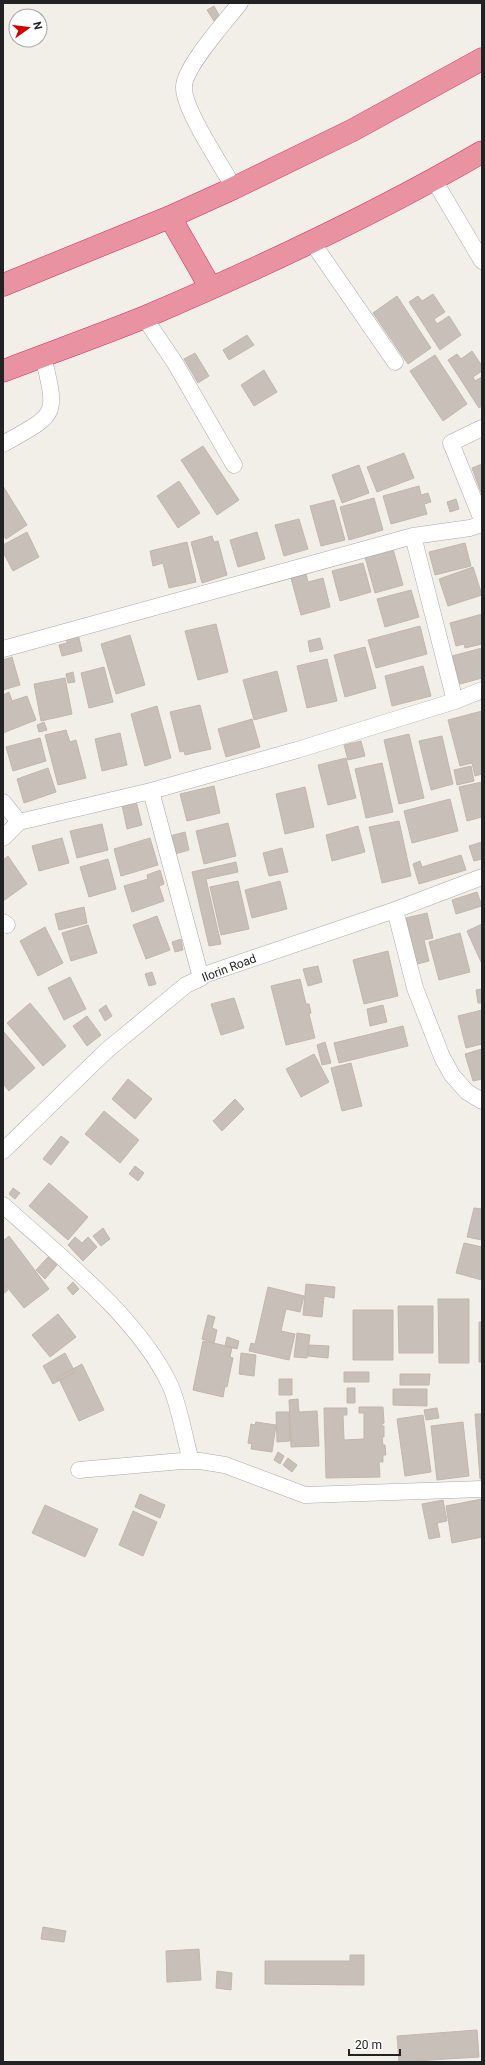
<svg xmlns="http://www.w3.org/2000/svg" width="485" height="2065" viewBox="0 0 485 2065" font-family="Roboto,sans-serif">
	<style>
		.building { fill: #c7bfb8; stroke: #c4b6ab }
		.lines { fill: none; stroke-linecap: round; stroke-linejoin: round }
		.minor-casing { stroke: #a9a9a9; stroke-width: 17 }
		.highway-casing { stroke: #dc2a67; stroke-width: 23 }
		.minor { stroke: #fff; stroke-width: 16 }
		.highway { stroke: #e892a2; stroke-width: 22 }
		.labels { text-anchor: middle; stroke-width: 3; stroke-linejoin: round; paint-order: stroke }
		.street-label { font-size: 12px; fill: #222; stroke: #fff }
	</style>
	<rect width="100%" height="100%" fill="#f2efe9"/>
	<path class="building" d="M214 6 220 17 214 21 207 10Z
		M433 294 445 312 434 319 437 324 449 316 461 335 440 350 409 302 418 296 422 301Z
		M397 296 431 348 408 364 373 313Z
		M247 335 254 345 229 360 223 350Z
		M472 351 482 366V371L473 377 475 381 482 377V406L479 408 448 360 457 354 461 359Z
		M195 353 209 376 198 383 184 359Z
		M435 355 467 404 443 421 410 371Z
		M264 370 277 392 254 406 241 385Z
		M203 446 239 500 217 515 181 460Z
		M404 453 414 478 377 492 367 467Z
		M482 464V495L472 468Z
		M359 465 369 493 342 503 332 475Z
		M179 481 200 513 178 528 157 496Z
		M3 486 27 525 6 539 3 535Z
		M419 486 421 495 428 493 431 502 424 504 427 514 391 524 383 496Z
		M374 498 383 530 349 540 340 507Z
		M456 499 459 509 450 512 447 502Z
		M334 500 345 540 321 546 310 506Z
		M299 519 308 549 284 556 275 525Z
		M27 532 39 557 13 571 3 552V545Z
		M257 532 265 559 238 567 230 540Z
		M212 536 214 542 218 541 227 575 202 583 191 542Z
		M187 542 196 582 169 588 163 563 153 566 150 551Z
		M465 543 471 566 435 575 429 552Z
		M393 549 403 585 375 593 365 557Z
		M363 563 371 592 340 601 332 571Z
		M473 567 482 595 448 606 439 579Z
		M306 574 308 582 323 578 330 607 301 615 291 578Z
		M411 590 419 617 385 627 377 599Z
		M482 614V644L465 648 464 644 456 646 450 623Z
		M216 624 228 672 198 680 185 631Z
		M420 626 427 654 376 668 368 640Z
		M78 634 82 651 62 656 59 645 67 643 66 637Z
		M130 635 145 685 116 694 101 644Z
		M320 638 323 649 310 652 308 641Z
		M365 647 376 688 345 697 334 655Z
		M482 648V678L460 684 452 656Z
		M12 657 20 685 3 690V660Z
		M327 659 337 701 307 708 297 666Z
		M423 666 431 696 392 706 385 676Z
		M104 667 113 702 89 708 81 673Z
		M277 671 287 711 254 720 243 680Z
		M73 672 75 682 68 683 66 674Z
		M65 678 72 714 41 721 34 684Z
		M9 692 12 701 27 696 36 720 3 733V695Z
		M200 705 211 749 185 755 184 751 180 752 170 712Z
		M157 706 171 758 145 766 131 714Z
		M482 711V774L475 776 472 763 460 766 448 720Z
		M252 719 260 747 226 757 218 729Z
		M44 722 47 730 39 732 37 725Z
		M66 730 70 742 76 740 86 778 58 785 45 735Z
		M120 733 127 765 102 771 95 739Z
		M409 734 424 798 399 804 384 740Z
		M442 736 453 784 431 790 419 741Z
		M40 738 46 761 13 771 6 747Z
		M361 741 365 756 348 760 344 745Z
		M346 758 356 798 328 805 318 765Z
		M382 763 393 812 366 818 355 769Z
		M471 766 474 781 457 785 454 770Z
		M48 768 56 792 24 803 17 779Z
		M482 782V817L467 821 459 787Z
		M214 786 220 813 187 821 180 794Z
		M305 787 314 827 285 834 276 794Z
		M450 799 458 831 412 843 404 811Z
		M136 801 142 825 127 829 122 805Z
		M399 821 411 876 382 883 369 827Z
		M228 823 236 856 204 864 196 831Z
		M102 824 108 850 77 858 70 831Z
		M358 826 365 852 332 861 326 835Z
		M185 832 189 850 175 854 170 836Z
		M62 838 69 863 39 871 32 846Z
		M150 838 158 865 121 876 114 849Z
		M482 842V859L474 861 469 846Z
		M282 848 288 872 269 876 263 853Z
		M461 855 466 870 419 884 413 864 420 861 422 867Z
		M8 856 27 884 3 901V860Z
		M108 859 116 889 89 897 80 867Z
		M236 862 238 872 206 879 221 944 209 946 192 872Z
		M160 870 164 884 159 886 164 901 132 912 124 886 148 879 147 875Z
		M238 881 249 929 221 935 210 887Z
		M280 881 287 909 252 918 245 890Z
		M477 892 482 906 456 914 452 900Z
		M84 907 87 923 59 930 55 914Z
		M427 913 433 938 424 940 429 961 417 964 406 918Z
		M157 916 170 950 146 959 133 925Z
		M482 924V964L467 931Z
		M88 925 97 953 71 961 62 933Z
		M45 927 63 963 38 976 20 941Z
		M460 933 470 972 439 980 429 942Z
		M181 939 183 950 175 952 172 942Z
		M388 951 398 996 364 1004 353 960Z
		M318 966 322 982 308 986 303 969Z
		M152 972 156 984 149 986 145 974Z
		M70 977 86 1009 64 1020 48 988Z
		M300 979 306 1004H309L311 1013 309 1014 315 1038 286 1045 271 986Z
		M482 989V1003H478L476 990Z
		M234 998 244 1028 221 1035 211 1004Z
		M30 1003 66 1046 43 1066 7 1023Z
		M106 1005 112 1016 105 1021 99 1010Z
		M383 1005 387 1022 370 1026 367 1009Z
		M482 1010V1044L466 1048 458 1016Z
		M87 1016 101 1035 87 1046 73 1026Z
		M403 1026 408 1046 339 1063 334 1043Z
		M3 1031 35 1068 9 1091 3 1084Z
		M325 1042 331 1063 322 1065 317 1045Z
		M482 1049V1079L473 1081 465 1054Z
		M314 1054 329 1082 301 1097 286 1069Z
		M351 1063 362 1106 342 1111 331 1068Z
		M128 1079 152 1099 135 1119 112 1099Z
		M235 1099 244 1109 222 1131 213 1121Z
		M104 1111 139 1140 120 1163 85 1134Z
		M61 1136 69 1142 51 1165 43 1159Z
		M135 1166 144 1173 138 1181 129 1174Z
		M49 1183 88 1217 68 1240 29 1206Z
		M13 1188 20 1193 15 1199 9 1194Z
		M474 1208 482 1209V1240L467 1237Z
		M103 1228 110 1239 101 1246 93 1236Z
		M9 1236 49 1289 24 1308 3 1282V1241Z
		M75 1237 82 1243 88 1237 97 1247 83 1261 68 1245Z
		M464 1243 482 1247V1280L456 1273Z
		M48 1257 57 1265 45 1279 36 1270Z
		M73 1282 79 1289 73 1295 67 1288Z
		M3 1283 8 1290 3 1294Z
		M306 1284 335 1287 334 1298 324 1296 322 1317 303 1315Z
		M268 1287 304 1296 300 1312 286 1309 281 1331 295 1334 289 1360 249 1351 251 1343 255 1344Z
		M438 1299H469V1363H439Z
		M398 1306H433V1353H399Z
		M353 1310H393V1360H353Z
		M58 1314 76 1337 50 1357 32 1335Z
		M208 1315 215 1317 212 1328 217 1330 214 1343 202 1339Z
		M479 1322H482V1362H479Z
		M297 1333 310 1335 307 1358 294 1357Z
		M227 1337 239 1341 237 1349 225 1346Z
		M203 1341 232 1347 230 1357 233 1358 227 1387 225 1386 223 1397 193 1390Z
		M309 1345 329 1346 328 1358 308 1356Z
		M65 1353 75 1372 53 1384 43 1366Z
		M241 1353 256 1355 254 1376 239 1374Z
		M82 1364 104 1410 79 1421 58 1377Z
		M344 1372H369V1382H344Z
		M400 1374H430L429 1385H400Z
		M279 1379H292V1395H279Z
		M347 1388H355V1403H347Z
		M393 1389H427V1406L393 1405Z
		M298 1399 299 1412 317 1411 319 1446 291 1447 289 1400Z
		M359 1407H383L384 1423 382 1424V1426H384V1437H382L383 1445H385L386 1455H383V1462H379L380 1477 326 1478 324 1408H347V1415H343L344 1440 364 1439V1413H359Z
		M437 1408 439 1418 426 1420 424 1410Z
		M276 1412H289L290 1441 277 1442Z
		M475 1414H482V1479H480Z
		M423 1415 431 1472 405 1476 397 1419Z
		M256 1422 276 1425 272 1452 251 1449 252 1444 248 1443 251 1424 255 1425Z
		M463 1422 469 1476 437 1480 431 1426Z
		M278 1452 284 1456 280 1464 274 1460Z
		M288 1458 297 1465 292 1472 283 1465Z
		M140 1494 165 1505 160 1518 135 1507Z
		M482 1499V1537L452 1543 446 1506Z
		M443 1500 447 1521 437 1523 440 1537 429 1539 422 1504Z
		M45 1505 98 1529 85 1557 32 1533Z
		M133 1511 157 1522 143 1556 119 1545Z
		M43 1927 66 1931 64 1942 41 1939Z
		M199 1949 201 1980 167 1982 166 1951Z
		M350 1955H364V1985L265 1984V1961H350Z
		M217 1971 232 1973 231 1990 216 1988Z
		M477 2030 479 2057 399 2062 397 2036Z"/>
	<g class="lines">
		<g class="minor-casing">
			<path id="minor" d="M434 180 482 261
				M234 188C222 166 183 109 184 87 184 67 227 20 240 3
				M312 242 395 362
				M144 317 175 363 234 465
				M482 428 451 443 482 520
				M3 444C57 413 58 418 43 356
				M413 536 455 701
				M3 649 413 536 470 528 482 524
				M151 791 201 978
				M3 802 19 822
				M3 838 19 822 151 791 297 750 455 701 482 690
				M395 910 415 988 442 1057 452 1075 467 1092 482 1101
				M3 922 7 925
				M3 1151 106 1051 186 985 201 978V976L395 910 482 877
				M3 1205C59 1256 138 1317 170 1385 179 1404 185 1440 191 1461
				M79 1470 182 1461H200L225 1465 305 1495 482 1489"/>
		</g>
		<g class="highway-casing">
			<path id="highway" d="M170 217 210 287
				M3 285 170 217 234 188 353 130 482 59
				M3 371C50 353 98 336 145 317 260 268 374 215 482 152"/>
		</g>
		<use href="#minor" class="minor"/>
		<use href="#highway" class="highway"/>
	</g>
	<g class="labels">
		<g class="street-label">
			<text transform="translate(229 968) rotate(-21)" y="4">Ilorin Road</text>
		</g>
	</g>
	<rect width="485" height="2065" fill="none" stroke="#222222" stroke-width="8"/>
	<g transform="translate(28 28) rotate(76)"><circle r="19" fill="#ffffff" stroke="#a7a7a7"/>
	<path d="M0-3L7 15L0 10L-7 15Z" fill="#d40000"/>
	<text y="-6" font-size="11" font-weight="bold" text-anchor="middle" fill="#222222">N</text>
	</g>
	<path d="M349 2049v6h51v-6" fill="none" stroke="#222222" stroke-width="2"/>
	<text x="355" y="2049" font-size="12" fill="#222222" stroke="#ffffff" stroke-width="3" paint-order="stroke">20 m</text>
</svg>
